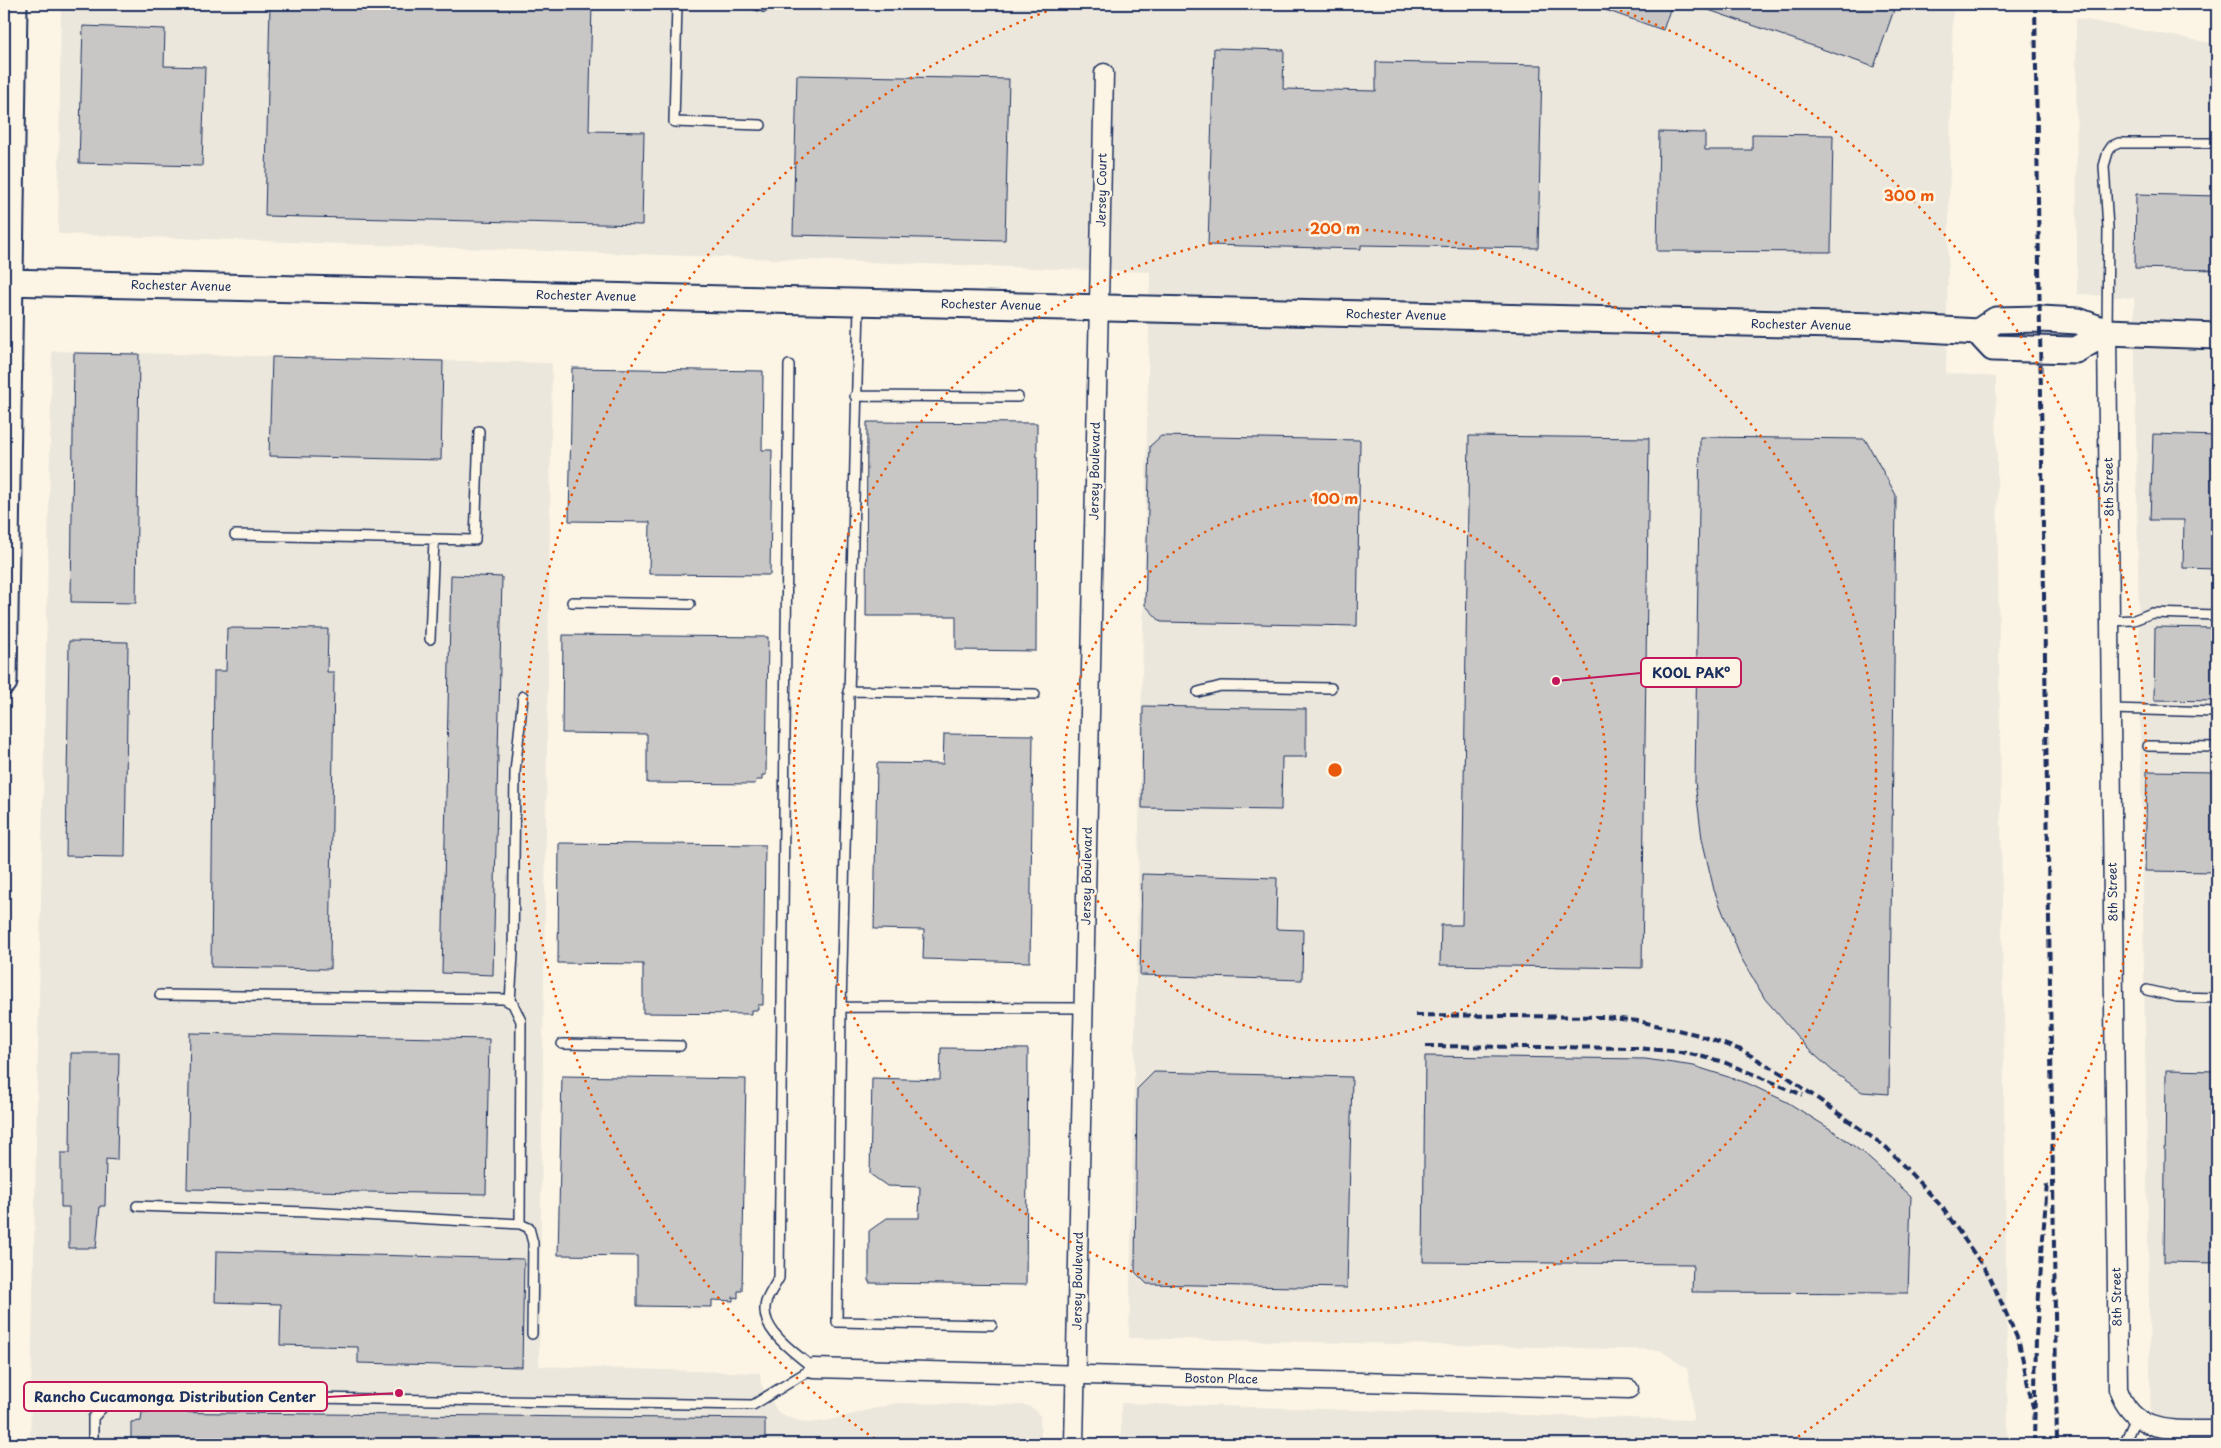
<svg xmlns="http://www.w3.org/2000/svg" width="2221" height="1448" viewBox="0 0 2221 1448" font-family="'Playpen Sans',sans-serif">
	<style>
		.built { fill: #ece7dc }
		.building { fill: #c8c7c6; stroke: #1b2f5e }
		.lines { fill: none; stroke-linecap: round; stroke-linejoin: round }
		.lane-casing { stroke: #1b2f5e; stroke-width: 12 }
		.street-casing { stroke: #1b2f5e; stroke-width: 21 }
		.secondary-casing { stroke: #1b2f5e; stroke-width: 29 }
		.lane { stroke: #fcf5e5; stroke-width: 9 }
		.street { stroke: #fcf5e5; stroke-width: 18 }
		.secondary { stroke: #fcf5e5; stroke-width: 25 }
		.rail { stroke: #1b2f5e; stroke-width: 4; stroke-dasharray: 8 4; stroke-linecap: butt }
		.ring { fill: none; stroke: #e8590c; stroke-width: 2.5; stroke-dasharray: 2.5 5 }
		.labels { text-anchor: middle; stroke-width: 5; stroke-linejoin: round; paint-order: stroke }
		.street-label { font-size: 12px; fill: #1b2f5e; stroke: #fcf5e5 }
		.centre { fill: #e8590c; stroke: #fcf5e5; stroke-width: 2.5 }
		.ring-label { font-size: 15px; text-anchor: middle; font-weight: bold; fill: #e8590c; stroke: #fcf5e5; stroke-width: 5; stroke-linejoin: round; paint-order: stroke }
		.leader { fill: none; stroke: #c2185b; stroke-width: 2 }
		.callout-dot { fill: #c2185b; stroke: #fcf5e5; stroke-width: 2 }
		.callout { fill: #fcf5e5; stroke: #c2185b; stroke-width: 2 }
		.callout-label { font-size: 14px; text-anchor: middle; font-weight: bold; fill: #1b2f5e }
	</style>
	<rect width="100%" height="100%" fill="#fcf5e5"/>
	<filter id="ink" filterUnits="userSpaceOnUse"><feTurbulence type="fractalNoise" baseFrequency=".02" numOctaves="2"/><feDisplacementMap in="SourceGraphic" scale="10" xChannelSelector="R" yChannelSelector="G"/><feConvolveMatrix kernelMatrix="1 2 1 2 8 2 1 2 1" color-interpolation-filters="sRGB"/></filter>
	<g filter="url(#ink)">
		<path class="built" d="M61 4H1953L1946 373 1996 377 2008 1444H1121V1403L1693 1420 1692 1394 1687 1369 1660 1350 1129 1338 1150 272 58 234Z
			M2076 18 2217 44V1444H2151L2134 298 2077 294Z
			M52 351 552 363 539 1366 760 1373 761 1384 778 1412 786 1417 808 1423 826 1421 896 1403 1026 1405 1034 1409 1040 1416 1041 1444H30Z"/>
		<path class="building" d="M270 4H592L589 131 644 132 642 225 265 216Z
			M1595 4H1672L1663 30 1594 6Z
			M1697 4H1896L1874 67 1697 6Z
			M83 26 165 29 164 66 205 67 202 166 79 163Z
			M1214 48 1284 50 1283 89 1376 91V62L1542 65 1538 248 1361 245V249L1208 245Z
			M797 75 1009 79 1005 240 793 235Z
			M1659 132 1705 133V150H1752V134L1833 135 1831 252 1657 251Z
			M2136 194 2217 196V270L2135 268Z
			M74 353 139 354 136 603 71 602Z
			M272 357 443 361 441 460 269 456Z
			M572 368 763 371 762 450H772L770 575 649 574 650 522 569 521Z
			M867 422 1037 423 1036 651 956 650V616H866Z
			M2153 434 2217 436V569L2183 568 2184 520H2150Z
			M1161 436 1360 440 1357 626 1161 622 1145 605 1150 446Z
			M1469 436 1649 438 1642 968 1440 965 1441 925H1462Z
			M1700 437 1865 439 1896 495 1889 1094 1862 1092 1835 1073 1807 1048 1778 1014 1765 999 1740 956 1714 890 1702 839 1695 782Z
			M451 575 502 577 493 975 442 973Z
			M2155 627 2217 628V701L2154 700Z
			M227 628 328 629 327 672H334L330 969 211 967 214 671H226Z
			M563 635 768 637 766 775H762V780H756L755 784 647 783V734L562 733Z
			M69 641 128 642 125 857 66 856Z
			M1143 706 1306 709V757H1282L1281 810 1142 808Z
			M944 734 1033 735 1030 962 923 959 924 930 874 929 877 763 943 764Z
			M2147 771 2217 772V872L2145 871Z
			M559 843 765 845 763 1005H758V1010H751V1014L643 1013V964L558 963Z
			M1142 874 1277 878 1276 929 1303 930 1302 980 1140 975Z
			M190 1033 489 1039 486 1194 187 1189Z
			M941 1048 1028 1049 1026 1285 869 1283V1231L887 1218H919L920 1187 887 1186 870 1174 872 1078 940 1080Z
			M71 1053H119L117 1160 106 1159 105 1206H100L96 1248H69V1207H61V1153H70Z
			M1425 1056 1645 1059 1694 1066 1747 1083 1787 1102 1835 1132 1863 1153 1911 1196 1908 1293 1692 1292 1693 1264 1423 1262Z
			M2166 1070 2217 1071V1263L2164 1262Z
			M1154 1072 1352 1077 1347 1288 1147 1284 1135 1272 1137 1089Z
			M562 1076 746 1079 742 1291H738V1298L733 1297V1301L712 1300V1307L637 1306V1256L558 1255Z
			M216 1251 524 1259 522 1367 358 1363V1347L280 1345 281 1304 215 1302Z
			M142 1412 765 1419V1444H131V1422L141 1421Z"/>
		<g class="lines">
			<g class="lane-casing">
				<path id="lane" d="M677 4 674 122 761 125
					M754 4 764 7
					M859 305 841 1007 837 1322 992 1325
					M2107 331 2108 228 2104 166 2108 152 2112 146 2119 143H2217
					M855 396 1018 397
					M235 535 475 540 479 431
					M572 602 690 604
					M2110 621 2134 620 2152 613 2217 615
					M430 639 434 539
					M848 691 1035 694
					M1198 692 1221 686 1331 688
					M2111 709 2217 712
					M2148 746 2217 747
					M2147 990 2177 997 2217 998
					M160 995 504 999 513 1004 521 1021 520 1224
					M510 1002 513 954 515 772 523 696
					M841 1007 1084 1008
					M562 1044 680 1046
					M137 1206 307 1212 520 1224 529 1228 533 1243 532 1334
					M93 1444V1418L111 1398 130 1395 753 1405 813 1368C796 1353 758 1330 766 1302 769 1294 775 1285 779 1278L789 365
					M1635 1444V1443
					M2124 1444 2136 1417"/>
			</g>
			<g class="street-casing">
				<path id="street" d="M2107 332 2118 1389C2134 1437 2176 1429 2217 1430
					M813 1368 1629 1389
					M1074 1444 1104 73"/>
			</g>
			<g class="secondary-casing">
				<path id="secondary" d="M4 282 1876 326 1978 332 1996 320 2041 319 2078 321 2107 332 2217 336
					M1978 332 1993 348 2076 350 2107 332
					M4 682 14 4"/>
			</g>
			<use href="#lane" class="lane"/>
			<use href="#street" class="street"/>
			<use href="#secondary" class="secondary"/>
			<path class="rail" d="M2035 4 2057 1444
				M1415 1015 1604 1017 1638 1021 1695 1034 1741 1050 1786 1076 1887 1148 1942 1207 1989 1275 2019 1342 2034 1412
				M1426 1046 1637 1048 1681 1052 1721 1061 1803 1095
				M2034 1444 2036 1337 2047 1182"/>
		</g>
	</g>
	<g class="ring">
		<circle cx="1335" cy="770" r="271"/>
		<circle cx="1335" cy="770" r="541"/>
		<path d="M881 1443A812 812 0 0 1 1064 5M1606 5A812 812 0 0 1 1789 1443"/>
	</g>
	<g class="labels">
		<g class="street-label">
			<text transform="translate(1102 190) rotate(-89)" y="4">Jersey Court</text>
			<text transform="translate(181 286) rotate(1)" y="4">Rochester Avenue</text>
			<text transform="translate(586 296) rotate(1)" y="4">Rochester Avenue</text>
			<text transform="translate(991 305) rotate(1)" y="4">Rochester Avenue</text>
			<text transform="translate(1396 315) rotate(1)" y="4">Rochester Avenue</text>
			<text transform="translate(1801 325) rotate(1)" y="4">Rochester Avenue</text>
			<text transform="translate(1095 471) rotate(-89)" y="4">Jersey Boulevard</text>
			<text transform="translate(2109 487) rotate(-91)" y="4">8th Street</text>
			<text transform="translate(1087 876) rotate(-89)" y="4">Jersey Boulevard</text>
			<text transform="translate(2113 892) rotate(-91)" y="4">8th Street</text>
			<text transform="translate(1078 1281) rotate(-89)" y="4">Jersey Boulevard</text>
			<text transform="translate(2117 1297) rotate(-91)" y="4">8th Street</text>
			<text transform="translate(1221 1379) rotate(1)" y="4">Boston Place</text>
		</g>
	</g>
	<circle cx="1335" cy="770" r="8" class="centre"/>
	<g class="ring-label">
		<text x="1909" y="201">300 m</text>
		<text x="1335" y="234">200 m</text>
		<text x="1335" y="504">100 m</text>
	</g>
	<path class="leader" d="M1556 681L1641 673M399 1393L327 1397"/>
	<g class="callout-dot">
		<circle cx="1556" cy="681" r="5"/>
		<circle cx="399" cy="1393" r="5"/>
	</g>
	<g class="callout">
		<rect x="1641" y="658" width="100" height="29" rx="5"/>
		<rect x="24" y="1382" width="303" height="29" rx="5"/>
	</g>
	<g class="callout-label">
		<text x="1691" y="678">KOOL PAK°</text>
		<text x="175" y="1402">Rancho Cucamonga Distribution Center</text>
	</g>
	<rect width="2221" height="1448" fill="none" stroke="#fcf5e5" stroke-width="20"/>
	<rect x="10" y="10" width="2201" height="1428" fill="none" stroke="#1b2f5e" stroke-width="2" filter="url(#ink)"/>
</svg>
